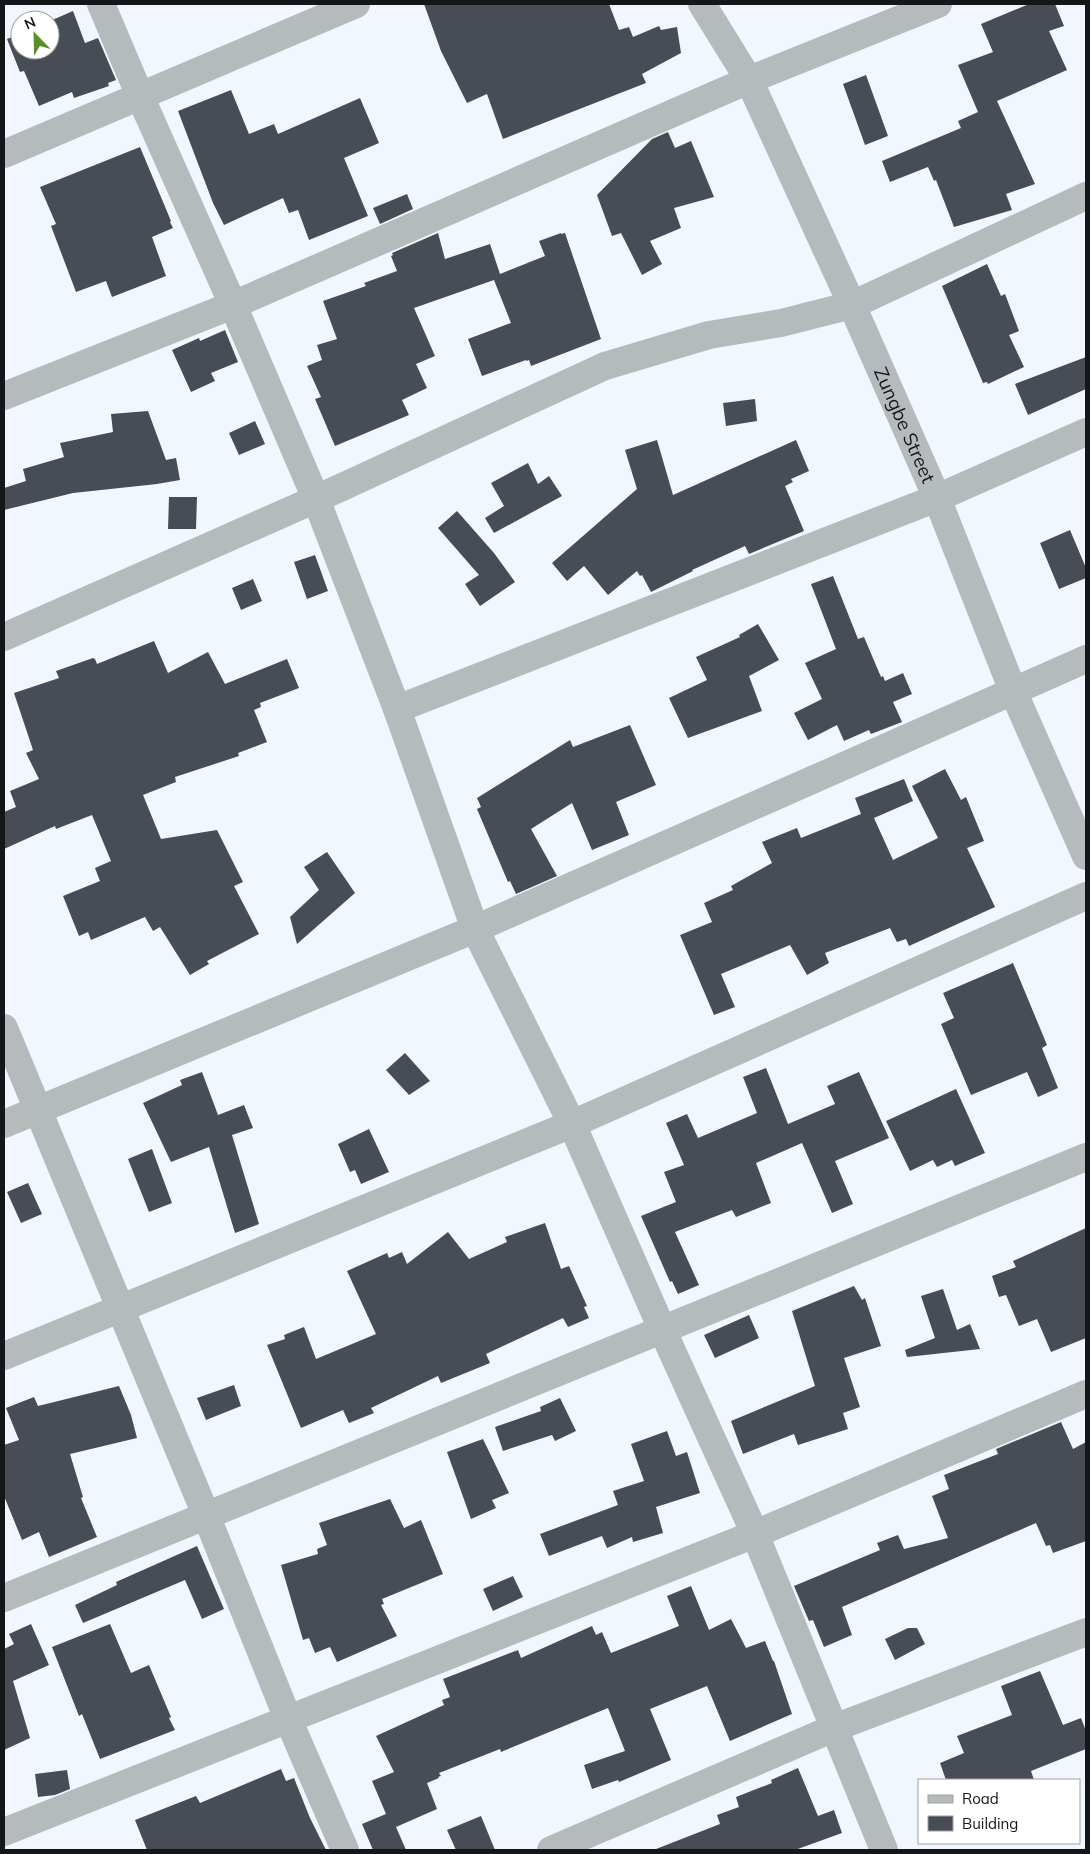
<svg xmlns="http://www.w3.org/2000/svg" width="1090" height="1854" viewBox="0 0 1090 1854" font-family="Mulish,sans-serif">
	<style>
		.building { fill: #484c55 }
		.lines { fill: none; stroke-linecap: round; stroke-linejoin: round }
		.minor { stroke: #b5bbbd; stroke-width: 28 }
		.labels { text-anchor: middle; stroke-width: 5; stroke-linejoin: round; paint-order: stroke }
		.street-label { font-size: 19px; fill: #141619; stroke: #fff }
	</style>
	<rect width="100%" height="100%" fill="#f2f6ff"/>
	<path class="building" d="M424 4H609L619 30 629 27 633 37 659 26 661 30 677 27 681 53 642 74 646 83 503 139 487 94 467 103 441 51Z
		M1029 4H1055L1064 26 1049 31 1067 70 997 101 1035 184 1006 194 1012 210 954 227 936 180 934 181 928 167 890 182 882 161 961 128 958 121 978 112 958 65 993 52 981 24Z
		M73 11 85 43 98 38 116 80 108 83 109 86 74 98 72 92 39 106 24 71 20 72 7 39 20 34V50H50V21Z
		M866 75 888 136 865 145 843 84Z
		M231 90 249 134 274 124 278 134 360 98 379 143 344 158 368 216 309 240 298 210 289 213 283 198 224 225 213 203 178 111Z
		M668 132 675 148 691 141 714 197 674 208 681 228 650 241 662 264 642 275 621 233 612 236 597 195 652 139Z
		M140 147 171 221 170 222 173 228 152 237 166 276 112 297 106 281 76 292 51 226 56 224 40 187Z
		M407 194 413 209 380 224 373 208Z
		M438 233 445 259 490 244 500 274 545 256 539 241 561 233V234L565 233 601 339 531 366 529 360 526 361V360L482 376 468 339 511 323 494 280 414 308 435 356 416 364 427 388 402 400 409 415 335 446 315 399 321 397 307 366 322 360 317 345 337 339 323 301 366 286 364 283 397 271 391 256 393 255 392 253Z
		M987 264 1001 296 1005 294 1019 331 1009 335 1024 367 988 384 987 382 983 383 942 286Z
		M225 330 238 362 211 373 215 381 191 392 172 350 199 338 200 341Z
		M1086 357V389L1028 415 1015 384Z
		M755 399 757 421 726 426 723 403Z
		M148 411 166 460 176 458 180 480 157 484 73 493 4 510V488L26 481 23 469 64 457 60 443 113 432 111 414Z
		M255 421 265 444 239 455 229 433Z
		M657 440 673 495 796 440 809 471 791 479 793 482 785 486 804 531 749 554 745 546 692 570 693 571 651 592 642 575 640 576 637 571 608 595 584 566 567 581 552 563 637 489 625 450Z
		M528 463 538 484 549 476 562 496 494 533 485 518 504 506 491 483Z
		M169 497H197L196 529H168Z
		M457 511 494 553 515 582 480 606 465 584 479 575 438 528Z
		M1070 530 1086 568V578L1059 589 1040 543Z
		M315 555 328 591 307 599 294 562Z
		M833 576 858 639 864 637 881 677 883 676 885 681 903 673 912 694 893 702 902 722 871 734 869 730 844 741 837 725 808 740 794 713 822 699 805 663 836 649 811 584Z
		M253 579 262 601 241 610 232 588Z
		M758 624 779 660 749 676 762 711 688 738 669 698 707 680 696 657 740 637 739 635Z
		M154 641 168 673 208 652 225 684 287 659 299 688 260 703 261 707 254 710 267 742 238 753 239 756 175 777 176 782 143 795 161 839 217 830 243 882 234 886 259 934 207 961 209 964 190 975 160 927 153 931 145 917 91 940 88 932 79 936 63 896 100 881 95 868 111 861 92 815 56 829 55 826 4 849V812L16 807 10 791 39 779 26 753 33 750 14 693 59 678 56 671 93 658 95 659 97 664Z
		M630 725 656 785 616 802 629 835 592 850 572 803 531 829 557 876 516 894 510 881 508 882 477 809 481 807 477 798 570 740 573 747Z
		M945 769 961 800 966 797 984 841 967 848 995 907 909 946 906 939 897 942 890 928 825 953 829 963 807 975 790 945 721 974 735 1007 714 1015 680 935 712 922 704 903 733 890 731 886 772 863 762 842 797 828 801 838 861 814 855 798 904 779 913 801 874 818 893 860 938 838 912 786Z
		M327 852 355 893 297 944 290 917 319 890 304 867Z
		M1013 963 1047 1045 1042 1048 1058 1088 1038 1097 1027 1072 971 1095 941 1024 954 1018 943 993Z
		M405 1053 430 1081 409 1095 386 1070Z
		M766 1068 788 1124 835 1104 827 1086 859 1072 889 1138 835 1161 853 1204 832 1213 802 1143 756 1163 771 1203 736 1217 732 1210 675 1232 699 1285 678 1294 672 1281 670 1282 641 1216 676 1202 664 1172 684 1165 666 1123 687 1114 698 1138 757 1113 743 1077Z
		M202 1072 218 1115 244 1105 253 1128 232 1135 259 1224 235 1233 209 1147 171 1162 143 1103 182 1085 180 1080Z
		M956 1089 985 1153 955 1166 952 1160 937 1167 933 1160 910 1171 886 1121Z
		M369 1129 389 1172 361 1184 355 1170 350 1172 338 1144Z
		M152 1149 172 1203 149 1212 128 1159Z
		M28 1183 42 1214 21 1223 7 1192Z
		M545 1223 561 1269 569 1266 587 1306 584 1307 589 1318 568 1327 563 1318 486 1354 490 1363 441 1383 438 1376 371 1408 374 1413 349 1423 343 1410 301 1428 267 1345 285 1339 284 1335 304 1327 316 1359 376 1334 347 1271 387 1253 389 1258 402 1252 407 1264 448 1232 469 1259 507 1242 505 1237Z
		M1086 1228V1338L1051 1352 1037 1319 1019 1326 1006 1295 999 1297 992 1276 1016 1267 1013 1261Z
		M854 1286 862 1300 865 1298 881 1346 844 1358 860 1407 843 1413 848 1429 798 1445 794 1434 743 1454 731 1421 815 1386 792 1311Z
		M943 1289 957 1330 970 1324 980 1349 907 1357 905 1350 935 1338 921 1296Z
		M749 1315 759 1338 715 1358 704 1335Z
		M234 1385 241 1406 206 1420 197 1398Z
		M119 1386 131 1415 137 1438 70 1454 83 1497 81 1498 97 1537 49 1557 39 1532 22 1540 4 1496V1445L19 1440 6 1408 34 1397 38 1406Z
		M560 1398 576 1431 555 1441 552 1435 503 1451 495 1427 541 1411 540 1407Z
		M1061 1422 1073 1449 1086 1442V1541L1053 1553 1050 1545 1046 1546 1036 1523 842 1607 852 1635 824 1647 813 1620 809 1621 794 1586 880 1550 877 1543 898 1535 904 1549 948 1538 932 1496 949 1489 944 1475 998 1454 996 1449Z
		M667 1431 676 1456 687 1452 700 1493 656 1507 663 1533 633 1542 632 1537 607 1548 602 1536 549 1556 540 1534 618 1505 613 1491 644 1481 631 1444Z
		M483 1439 509 1493 492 1500 496 1508 471 1519 447 1452Z
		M390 1499 404 1528 421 1520 443 1574 382 1599 384 1604 381 1605 397 1636 337 1662 330 1647 315 1653 309 1638 303 1640 281 1565 318 1554 317 1549 327 1545 319 1523Z
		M197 1546 224 1609 202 1619 185 1580 83 1623 75 1605 117 1585 116 1582Z
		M513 1576 523 1597 493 1611 483 1589Z
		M691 1586 709 1630 731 1619 746 1648 765 1641 773 1661H774L792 1714 730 1741 707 1686 650 1709 671 1760 619 1782 618 1780 592 1789 584 1765 625 1751 608 1708 501 1752 500 1749 439 1773 441 1776 438 1777 439 1778 427 1783 437 1809 396 1827 406 1850H373L362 1824 386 1814 372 1781 394 1772 376 1736 444 1705 442 1700 450 1697 443 1679 518 1650 521 1658 592 1626 596 1635 602 1632 611 1653 679 1626 667 1596Z
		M31 1624 49 1665 13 1681 30 1738 4 1750V1649L14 1644 9 1634Z
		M110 1624 131 1673 149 1665 171 1717 169 1718 175 1730 100 1759 82 1714 79 1716 52 1647Z
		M908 1628H917L925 1644 895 1660 885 1639Z
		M1040 1671 1063 1725 1081 1718 1086 1731V1749L1031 1771 1034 1780H946L940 1763 964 1753 957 1736 1012 1715 1001 1686Z
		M798 1768 818 1816 834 1810 842 1833 795 1850H657L656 1849 720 1824 717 1815 739 1807 736 1797 772 1783 771 1780Z
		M281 1769 286 1781 294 1778 310 1818 326 1850H147L135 1820 196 1796 200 1803Z
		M67 1770 70 1789 55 1795 38 1797 35 1774Z
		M481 1816 495 1850H456L447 1830Z"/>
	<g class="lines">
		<g class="minor">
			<path d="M101 4 140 96 233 305 316 499 397 709 475 929 572 1124 662 1329 755 1534 884 1850"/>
			<path id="s1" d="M702 4 749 80 852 305 937 498 1013 691 1086 856"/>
			<path d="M4 154 356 4"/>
			<path d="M4 396 233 305 749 80 938 4"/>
			<path d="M4 637 316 499 605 366 709 335 781 323 852 305 1086 196"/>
			<path d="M397 709 937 498 1086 432"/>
			<path d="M4 1028 206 1515 288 1719 345 1850"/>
			<path d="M4 1124 475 929 1086 659"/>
			<path d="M4 1356 572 1124 1086 896"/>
			<path d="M4 1598 1086 1157"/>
			<path d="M4 1832 755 1534 1086 1394"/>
			<path d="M551 1850 834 1728 1086 1632"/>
		</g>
	</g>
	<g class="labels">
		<g class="street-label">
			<text dy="7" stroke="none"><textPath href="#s1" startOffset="468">Zungbe Street</textPath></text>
		</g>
	</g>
	<rect width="1090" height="1854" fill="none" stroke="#141619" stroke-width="10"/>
	<rect x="918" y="1779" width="162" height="65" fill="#ffffff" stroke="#a1a2a3"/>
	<rect x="928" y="1795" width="25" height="8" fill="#b5bbbd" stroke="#a1a2a3"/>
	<text x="962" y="1804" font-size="15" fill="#141619">Road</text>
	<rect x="928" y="1816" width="25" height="15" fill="#484c55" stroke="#a1a2a3"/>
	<text x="962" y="1829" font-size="15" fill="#141619">Building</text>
	<g transform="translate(35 35) rotate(337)"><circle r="24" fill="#ffffff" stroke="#a1a2a3"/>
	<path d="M0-4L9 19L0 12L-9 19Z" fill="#598e28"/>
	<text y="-8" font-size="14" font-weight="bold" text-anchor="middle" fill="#141619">N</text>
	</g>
</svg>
